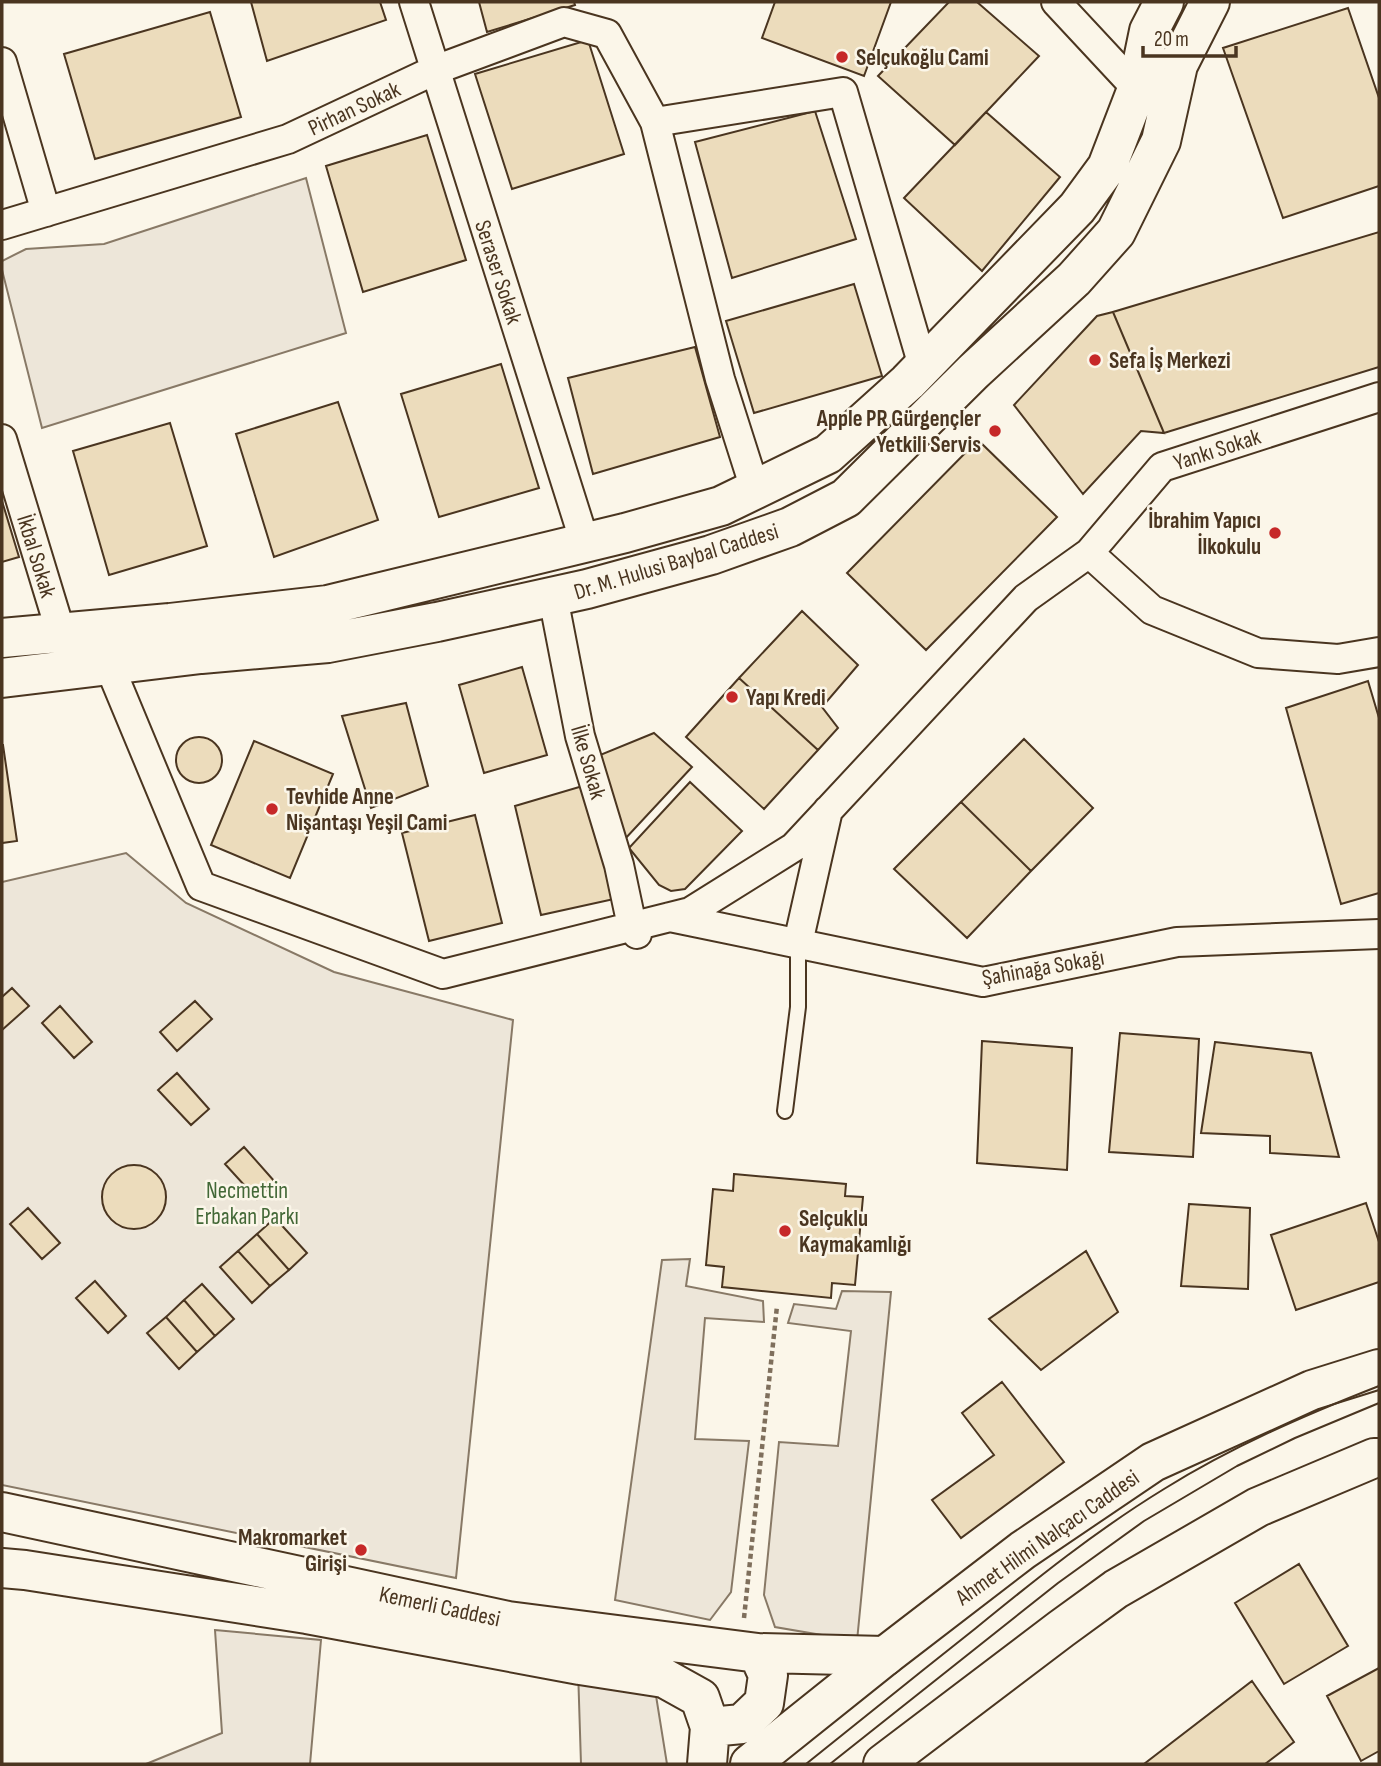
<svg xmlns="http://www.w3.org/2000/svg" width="1381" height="1766" viewBox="0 0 1381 1766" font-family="'Sofia Sans Condensed',sans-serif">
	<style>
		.green { fill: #ede6d9; stroke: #887966; stroke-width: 2 }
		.building { fill: #ecdcbc; stroke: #4a3520; stroke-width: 2 }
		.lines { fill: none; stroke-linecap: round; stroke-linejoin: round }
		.lane-casing { stroke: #4a3520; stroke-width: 18 }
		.street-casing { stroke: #4a3520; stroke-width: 32 }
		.secondary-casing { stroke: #4a3520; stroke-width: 42 }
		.primary-casing { stroke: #4a3520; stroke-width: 42 }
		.path { stroke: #7f6f5c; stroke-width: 4.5; stroke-dasharray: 5 3.5; stroke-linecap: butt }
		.lane { stroke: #fbf6e9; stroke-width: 14 }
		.street { stroke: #fbf6e9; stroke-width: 28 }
		.secondary { stroke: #fbf6e9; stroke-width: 38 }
		.primary { stroke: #fbf6e9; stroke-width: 38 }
		.tram { stroke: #4a3520; stroke-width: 2 }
		.poi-dot { fill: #c62828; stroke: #fbf6e9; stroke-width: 2.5 }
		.labels { text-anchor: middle; stroke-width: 5; stroke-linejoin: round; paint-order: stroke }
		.poi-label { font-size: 23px; font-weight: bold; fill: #4a3520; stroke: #fbf6e9; text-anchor: start }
		.street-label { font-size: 23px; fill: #4a3520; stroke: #fbf6e9 }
		.park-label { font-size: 23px; fill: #436837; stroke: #fbf6e9 }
	</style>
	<rect width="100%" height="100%" fill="#fbf6e9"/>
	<path class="green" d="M306 178 346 333 42 428 2 270V261L26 249 104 244Z
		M126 853 186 903 334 972 513 1020 456 1578 2 1485V882Z
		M690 1259 686 1286 763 1301 764 1322 705 1318 695 1439 749 1441 731 1592 710 1620 615 1600 662 1260Z
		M842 1291 891 1292 857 1641 775 1627 764 1595 779 1442 838 1446 851 1331 788 1323 794 1304 836 1309Z
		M215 1630 321 1640 310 1764H146L222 1733Z
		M578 1669 653 1677 667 1764H581Z"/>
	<path class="building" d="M251 2H380L386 20 267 61Z
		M479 2H574L575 5 487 32Z
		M775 2H891L864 76 762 38Z
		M949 2H977L1039 56 955 145 878 76Z
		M1348 8 1379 98V186L1283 218 1223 48Z
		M210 12 241 117 95 159 64 54Z
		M588 40 624 154 512 189 475 74Z
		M815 111 856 239 732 278 695 142Z
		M986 112 1060 177 982 271 904 198Z
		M427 135 466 260 363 292 326 166Z
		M1379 232V367L1164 433 1113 312Z
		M854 284 882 376 754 413 726 321Z
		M1113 312 1164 433 1141 431 1083 494 1014 405 1097 316Z
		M695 347 720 437 593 474 568 378Z
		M501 364 539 488 439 517 401 394Z
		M338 402 378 520 274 557 236 434Z
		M170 423 207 546 109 575 73 451Z
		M978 440 1057 517 926 650 847 573Z
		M2 501 19 557 2 562Z
		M802 611 858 665 822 707 838 728 818 750 739 678Z
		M522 667 547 755 484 773 459 685Z
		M739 678 818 750 764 809 686 737Z
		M1368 681 1379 718V893L1341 904 1286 708Z
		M406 703 428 786 371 808 342 716Z
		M654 733 692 767 624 840 600 755Z
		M176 760a23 23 0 1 1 46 0a23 23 0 1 1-46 0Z
		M1024 739 1093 808 1031 871 961 802Z
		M254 741 333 774 290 878 211 845Z
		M2 745H3L17 841 2 843Z
		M690 782 742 831 685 889 671 891 659 885 629 848Z
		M586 785 614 899 541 915 515 806Z
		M961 802 1031 871 967 938 894 869Z
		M475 815 502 923 429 941 402 833Z
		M12 988 29 1006 2 1030V997Z
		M195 1001 212 1019 177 1051 160 1032Z
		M60 1006 92 1042 74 1058 42 1023Z
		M1120 1033 1199 1039 1193 1157 1109 1152Z
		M982 1041 1072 1048 1067 1170 977 1163Z
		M1215 1042 1311 1053 1339 1157 1270 1153V1136L1201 1133Z
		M177 1073 209 1109 191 1125 158 1090Z
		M244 1147 275 1182 257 1199 225 1164Z
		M102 1197a32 32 0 1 1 64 0a32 32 0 1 1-64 0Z
		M734 1174 846 1184 845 1196 863 1197 855 1285 832 1283 831 1298 722 1287 724 1267 706 1265 713 1189 733 1191Z
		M1366 1203 1379 1242V1282L1296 1310 1271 1235Z
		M1189 1204 1250 1208 1248 1289 1181 1286Z
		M28 1208 60 1243 42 1259 10 1224Z
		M275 1218 307 1253 289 1270 257 1234Z
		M257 1234 289 1270 270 1286 238 1251Z
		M238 1251 270 1286 252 1303 220 1267Z
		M1086 1251 1118 1312 1041 1370 989 1319Z
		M95 1281 126 1316 108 1333 76 1298Z
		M202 1284 234 1319 215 1336 184 1300Z
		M184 1300 215 1336 197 1352 166 1317Z
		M166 1317 197 1352 179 1369 147 1333Z
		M1002 1382 1064 1462 961 1538 932 1500 994 1455 962 1413Z
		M1299 1564 1348 1646 1284 1684 1235 1603Z
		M1379 1668V1751L1361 1761 1327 1696Z
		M1252 1681 1294 1742 1265 1764H1144Z"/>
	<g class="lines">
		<g class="lane-casing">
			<path id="lane" d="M785 1111 798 1007V943"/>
		</g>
		<g class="street-casing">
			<path id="street" d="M414 2 585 543
				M1056 2 1137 89
				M2 62 46 212
				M2 225 288 139 435 70 564 22 607 34 655 122
				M2 439 61 633
				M755 489 720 379 655 122 843 92 923 366
				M1089 553 1152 610 1258 653 1338 659 1379 652
				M553 597 580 736 619 865 632 926 637 934
				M109 665 201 886 443 974 690 912 794 847 1026 598 1089 553 1162 467 1379 397
				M670 917 983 982 1177 942 1379 934
				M798 943 828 810"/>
		</g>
		<g class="secondary-casing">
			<path id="secondary" d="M2 638 170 623 328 605 625 533 721 506 828 454 908 382 1077 208 1107 167 1137 89 1149 31 1164 2
				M2 678 201 654 328 643 437 622 587 589 711 555 790 527 846 498 973 372 1074 279 1116 232 1161 141 1178 65 1210 2
				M2 1512 508 1621 758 1653 885 1656
				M2 1568 25 1570 307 1614 580 1665 664 1678 700 1698 710 1727 707 1764
				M710 1727 742 1724 764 1703 768 1675 758 1653"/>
		</g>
		<g class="primary-casing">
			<path id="primary" d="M750 1764 885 1656 1023 1550 1153 1462 1312 1390 1379 1369
				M883 1764 1061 1629 1116 1589 1258 1507 1374 1458H1379"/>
		</g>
		<path class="path" d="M744 1618 777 1306"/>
		<use href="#lane" class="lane"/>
		<use href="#street" class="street"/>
		<use href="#secondary" class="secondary"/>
		<use href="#primary" class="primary"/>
		<path class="tram" d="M806 1764C862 1719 919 1673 976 1628 1036 1579 1097 1530 1164 1489 1231 1447 1305 1415 1379 1386
			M830 1764 1058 1583 1144 1521 1237 1466 1295 1438 1379 1403"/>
	</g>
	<g class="poi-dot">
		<circle cx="842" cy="57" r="7"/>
		<circle cx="1095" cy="360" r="7"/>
		<circle cx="995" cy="431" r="7"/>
		<circle cx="1275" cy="533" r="7"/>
		<circle cx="732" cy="697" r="7"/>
		<circle cx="272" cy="809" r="7"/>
		<circle cx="785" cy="1231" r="7"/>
		<circle cx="361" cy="1550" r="7"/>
	</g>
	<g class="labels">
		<g class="poi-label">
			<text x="856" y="65">Selçukoğlu Cami</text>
			<text x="1109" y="368">Sefa İş Merkezi</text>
			<text x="981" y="426" text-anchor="end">Apple PR Gürgençler<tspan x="981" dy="26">Yetkili Servis</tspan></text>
			<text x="1261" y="528" text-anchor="end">İbrahim Yapıcı<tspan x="1261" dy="26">İlkokulu</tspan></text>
			<text x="746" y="705">Yapı Kredi</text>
			<text x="286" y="804">Tevhide Anne<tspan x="286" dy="26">Nişantaşı Yeşil Cami</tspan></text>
			<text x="799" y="1226">Selçuklu<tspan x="799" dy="26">Kaymakamlığı</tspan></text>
			<text x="347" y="1545" text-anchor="end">Makromarket<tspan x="347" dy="26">Girişi</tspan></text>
		</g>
		<g class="street-label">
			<text transform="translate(354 108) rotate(-25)" y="8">Pirhan Sokak</text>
			<text transform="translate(499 272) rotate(72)" y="8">Seraser Sokak</text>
			<text transform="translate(1217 449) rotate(-18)" y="8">Yankı Sokak</text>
			<text transform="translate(37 556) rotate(73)" y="8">İkbal Sokak</text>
			<text transform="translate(676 561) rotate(-17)" y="8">Dr. M. Hulusi Baybal Caddesi</text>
			<text transform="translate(589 762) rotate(74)" y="8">İlke Sokak</text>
			<text transform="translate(1043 967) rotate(-10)" y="8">Şahinağa Sokağı</text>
			<text transform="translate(1047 1537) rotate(-35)" y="8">Ahmet Hilmi Nalçacı Caddesi</text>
			<text transform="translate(440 1606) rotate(12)" y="8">Kemerli Caddesi</text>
		</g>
		<g class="park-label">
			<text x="247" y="1198">Necmettin<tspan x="247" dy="26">Erbakan Parkı</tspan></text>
		</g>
	</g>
	<rect width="1381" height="1766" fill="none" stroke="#4a3520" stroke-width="7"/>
	<path d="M1143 46v10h93v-10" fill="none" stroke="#4a3520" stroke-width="3.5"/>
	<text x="1154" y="46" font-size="21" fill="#4a3520" stroke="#fbf6e9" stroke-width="5" paint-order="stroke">20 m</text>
</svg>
